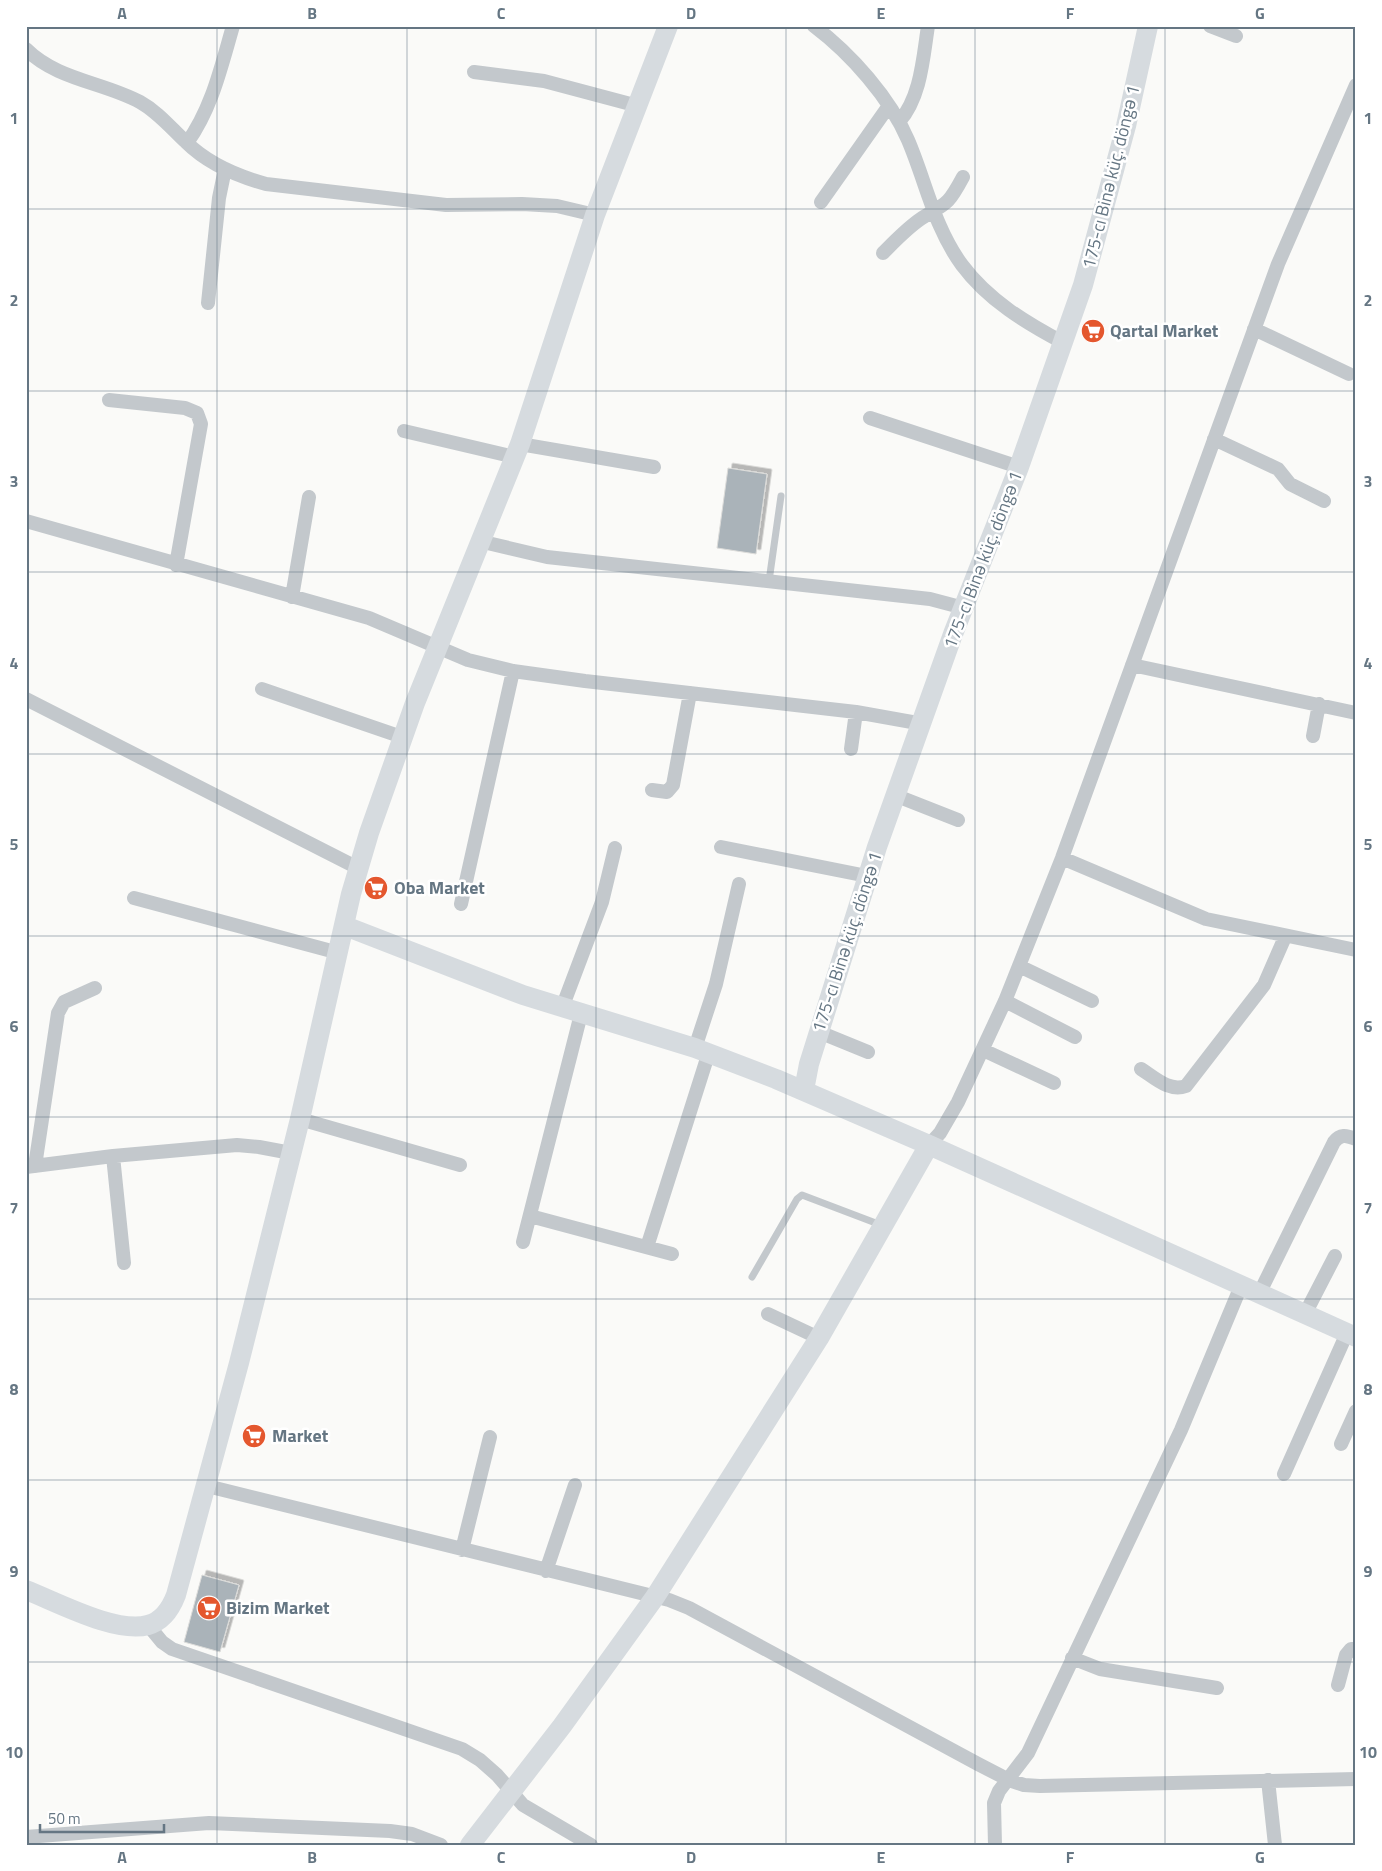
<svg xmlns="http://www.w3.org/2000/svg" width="1382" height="1871" viewBox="0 0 1382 1871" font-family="'Titillium Web',sans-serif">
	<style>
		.building { fill: #aab3b9; stroke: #dcdcda; filter: url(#shadow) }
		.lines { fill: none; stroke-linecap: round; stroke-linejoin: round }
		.lane { stroke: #c3c8cc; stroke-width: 7 }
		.street { stroke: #c3c8cc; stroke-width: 14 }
		.secondary { stroke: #d6dbdf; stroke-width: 20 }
		.grid { fill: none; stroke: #657683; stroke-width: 1; stroke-opacity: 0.55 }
		.labels { text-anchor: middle; stroke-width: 5; stroke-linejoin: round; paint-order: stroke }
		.street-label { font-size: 18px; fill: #657683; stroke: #fff }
		.poi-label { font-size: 18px; font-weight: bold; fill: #657683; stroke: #fff; text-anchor: start }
		.neatline { fill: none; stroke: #657683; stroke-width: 2 }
		.grid-label { font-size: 16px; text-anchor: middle; font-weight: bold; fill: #657683 }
	</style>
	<defs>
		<filter id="shadow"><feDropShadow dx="4.5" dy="-4.5" stdDeviation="0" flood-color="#0004"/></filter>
	</defs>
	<rect width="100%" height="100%" fill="#fafaf8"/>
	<path class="building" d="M728 468 767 474 756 554 717 548Z
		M202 1575 239 1585 220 1652 184 1642Z"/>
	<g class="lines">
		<path class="lane" d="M769 581 781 496
			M752 1277 797 1199 802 1195 881 1225"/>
		<path class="street" d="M814 26C851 54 890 98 908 140 926 182 934 227 962 265 988 300 1026 323 1064 343
			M1210 26 1236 36
			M26 49C57 80 103 82 140 102 158 112 171 128 186 142 208 164 237 176 266 184L446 205 522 204 557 206 595 215
			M474 72 544 81 638 106
			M899 122C921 97 923 58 928 26
			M187 143C212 108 221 67 233 26
			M821 202 888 107
			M883 253C895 241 907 228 922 218 947 203 948 205 963 177
			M208 303 219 198 225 169
			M1254 329 1349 374
			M109 400 185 408 197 413 201 424 176 565
			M870 418 1019 467
			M404 431 515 457
			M1214 439 1278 469 1290 484 1324 501
			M520 444 654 467
			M26 521 369 618 468 660 513 671 585 681 856 712 923 724
			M479 541 547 557 930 599 964 608
			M292 597 309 497
			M1132 665 1356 713
			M262 689 402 737
			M26 699 358 868
			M1313 736 1319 704
			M851 749 856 712
			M652 790 667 792 673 785 690 693
			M897 796 958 820
			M721 847 867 876
			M1062 858 1206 919 1356 950
			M134 898 339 953
			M461 904 513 671
			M1019 966 1092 1001
			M1005 1001 1075 1037
			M562 1008 602 902 615 848
			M819 1032 868 1052
			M695 1048 716 984 739 884
			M983 1050 1054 1083
			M1141 1069C1155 1078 1169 1092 1186 1086L1264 985 1285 937
			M300 1119 460 1165
			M929 1145 940 1133 958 1102 1005 1001 1062 858 1278 264 1356 85
			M113 1156 124 1263
			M35 1166 58 1013 64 1002 95 988
			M26 1167 113 1156 237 1145 259 1147 291 1153
			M530 1216 672 1254
			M523 1242 581 1014
			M647 1247 709 1052
			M1259 1294 1334 1142C1340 1134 1346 1135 1356 1139
			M768 1314 819 1338
			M1305 1314 1335 1256
			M1341 1444 1356 1411
			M1284 1474 1347 1333
			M207 1486 669 1600 689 1608 978 1764 1009 1780 1024 1785 1040 1786 1356 1779
			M462 1550 490 1437
			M546 1571 575 1485
			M148 1625 162 1642 172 1649 462 1749 480 1760 497 1775 523 1805 591 1845
			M1072 1658 1100 1669 1217 1688
			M1338 1685 1346 1655 1351 1649H1356
			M1268 1780 1275 1845
			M26 1837 209 1823 390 1831 412 1834 441 1845
			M995 1845 994 1803 999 1791 1028 1753 1181 1430 1241 1286"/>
		<path class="secondary" d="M345 926 523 995 695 1048 776 1079 929 1145 1356 1337
			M804 1090 809 1064 877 847 953 634 1019 467 1083 285 1126 126 1148 26
			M26 1590C57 1602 116 1634 148 1625 163 1621 171 1608 176 1595L239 1363 300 1119 351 894 369 833 415 703 520 444 595 215 668 26
			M470 1845 562 1726 655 1597 819 1338 929 1145"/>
	</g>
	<path class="grid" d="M217 26V1845M407 26V1845M596 26V1845M786 26V1845M975 26V1845M1165 26V1845M26 209H1356M26 391H1356M26 572H1356M26 754H1356M26 936H1356M26 1117H1356M26 1299H1356M26 1480H1356M26 1662H1356"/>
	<defs>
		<g id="supermarket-disc" transform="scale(1.25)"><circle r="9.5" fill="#e4572e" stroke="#fff"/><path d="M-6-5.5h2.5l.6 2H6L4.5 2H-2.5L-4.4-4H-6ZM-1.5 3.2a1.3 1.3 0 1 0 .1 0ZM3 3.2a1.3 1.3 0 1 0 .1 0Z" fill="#fff"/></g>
	</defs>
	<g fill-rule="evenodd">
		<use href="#supermarket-disc" x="1093" y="331"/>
		<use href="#supermarket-disc" x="376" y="888"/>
		<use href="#supermarket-disc" x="254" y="1436"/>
		<use href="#supermarket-disc" x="209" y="1608"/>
	</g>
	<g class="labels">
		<g class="street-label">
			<text transform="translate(1111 177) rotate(-76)" y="6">175-cı Binə küç. döngə 1</text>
			<text transform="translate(983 560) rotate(-69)" y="6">175-cı Binə küç. döngə 1</text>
			<text transform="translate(847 942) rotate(-72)" y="6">175-cı Binə küç. döngə 1</text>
		</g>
		<g class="poi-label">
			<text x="1110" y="337">Qartal Market</text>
			<text x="394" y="894">Oba Market</text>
			<text x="272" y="1442">Market</text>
			<text x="226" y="1614">Bizim Market</text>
		</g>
	</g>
	<rect width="1382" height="1871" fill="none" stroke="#ffffff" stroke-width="55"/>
	<path d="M40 1824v8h124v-8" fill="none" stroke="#657683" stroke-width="2.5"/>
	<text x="48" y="1824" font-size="15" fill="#657683" stroke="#ffffff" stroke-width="4" paint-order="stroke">50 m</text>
	<rect x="28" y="28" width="1326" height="1816" class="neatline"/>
	<g class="grid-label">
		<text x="122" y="19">A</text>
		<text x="312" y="19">B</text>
		<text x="501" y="19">C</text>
		<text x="691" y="19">D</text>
		<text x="881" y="19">E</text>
		<text x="1070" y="19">F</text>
		<text x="1260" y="19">G</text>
		<text x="14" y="124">1</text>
		<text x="1368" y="124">1</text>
		<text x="14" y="306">2</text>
		<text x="1368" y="306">2</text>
		<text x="14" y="487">3</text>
		<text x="1368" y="487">3</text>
		<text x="14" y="669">4</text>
		<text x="1368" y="669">4</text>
		<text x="14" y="850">5</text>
		<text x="1368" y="850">5</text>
		<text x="14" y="1032">6</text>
		<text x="1368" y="1032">6</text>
		<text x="14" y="1214">7</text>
		<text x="1368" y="1214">7</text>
		<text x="14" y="1395">8</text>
		<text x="1368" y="1395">8</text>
		<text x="14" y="1577">9</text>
		<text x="1368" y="1577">9</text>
		<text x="14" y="1758">10</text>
		<text x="1368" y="1758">10</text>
		<text x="122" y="1863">A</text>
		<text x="312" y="1863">B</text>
		<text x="501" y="1863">C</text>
		<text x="691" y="1863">D</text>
		<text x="881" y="1863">E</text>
		<text x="1070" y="1863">F</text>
		<text x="1260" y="1863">G</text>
	</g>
</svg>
